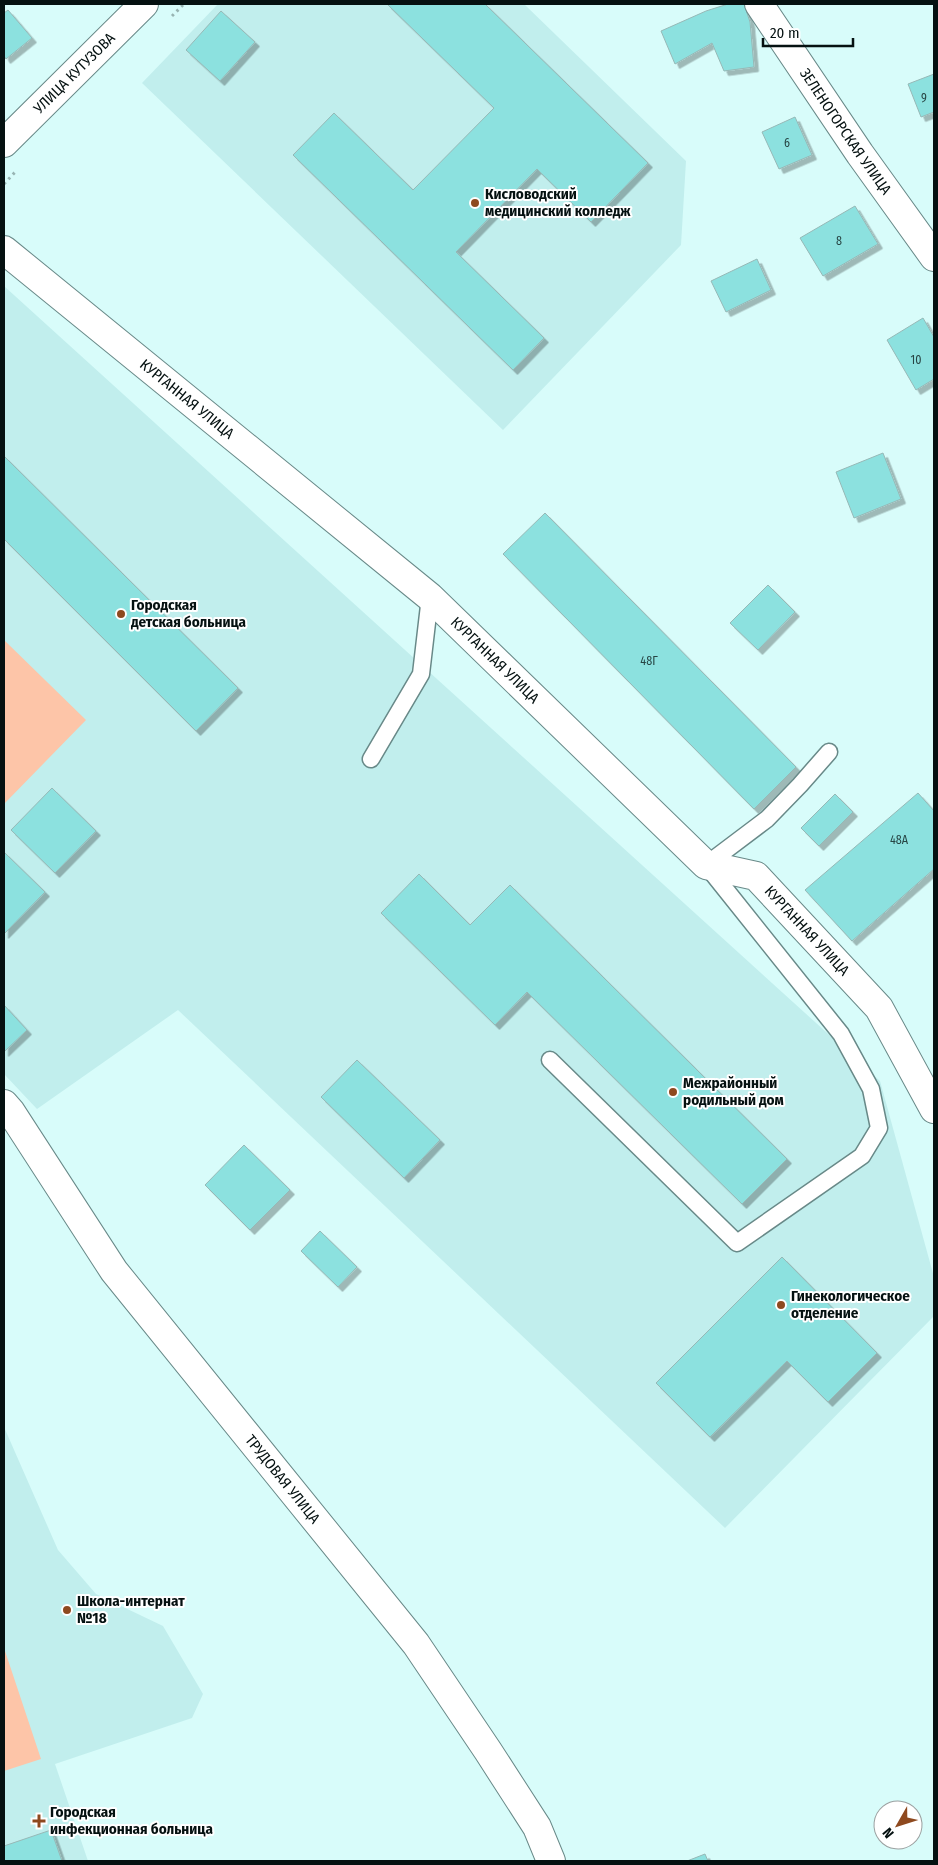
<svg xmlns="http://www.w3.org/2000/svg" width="938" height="1865" viewBox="0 0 938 1865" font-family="'Fira Sans Condensed',sans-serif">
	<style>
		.built { fill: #c1eeed }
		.green { fill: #fdc5a8 }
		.building { fill: #8ce1df; stroke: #96b8b6; filter: url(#shadow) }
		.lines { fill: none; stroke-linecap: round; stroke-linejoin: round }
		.service-casing { stroke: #688988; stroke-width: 19 }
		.minor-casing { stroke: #688988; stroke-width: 30 }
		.path { stroke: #97b4b2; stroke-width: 3; stroke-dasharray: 2.5 4; stroke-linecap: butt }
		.service { stroke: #fff; stroke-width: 16 }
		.minor { stroke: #fff; stroke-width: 28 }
		.poi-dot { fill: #8e491f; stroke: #fff; stroke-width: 2 }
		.labels { text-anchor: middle; stroke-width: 4; stroke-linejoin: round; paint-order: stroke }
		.number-label { font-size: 12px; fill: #274544 }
		.street-label { font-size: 15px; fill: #051111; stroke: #fff }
		.poi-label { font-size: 15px; font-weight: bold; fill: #051111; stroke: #fff; text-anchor: start }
	</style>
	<defs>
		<filter id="shadow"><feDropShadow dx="4.5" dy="4.5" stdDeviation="0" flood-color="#0004"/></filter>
	</defs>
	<rect width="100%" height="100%" fill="#d8fcfa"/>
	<path class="built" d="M218 4H524L686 161 681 245 503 430 142 83Z
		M4 286 880 1081 934 1277V1316L725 1528 178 1010 37 1109 4 1074Z
		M4 1427 58 1550 96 1594 163 1626 203 1694 192 1718 55 1764 88 1861H4Z"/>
	<path class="green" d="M4 640 86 720 4 804Z
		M4 1648 41 1759 4 1771Z"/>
	<path class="building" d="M387 4H485L648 163 591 222 537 169 456 252 544 338 513 370 293 155 334 113 413 190 494 108Z
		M728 4H744L750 22 754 67 724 71 712 43 675 64 661 31 706 11Z
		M8 10 32 38 6 59 4 56V13Z
		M221 11 255 42 220 81 186 50Z
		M934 74V112L921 117 908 84Z
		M795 117 812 155 779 169 762 132Z
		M855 206 878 244 823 276 800 238Z
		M757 259 771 290 726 312 711 281Z
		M923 318 934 337V379L916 390 887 340Z
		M883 453 901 499 854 518 836 472Z
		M4 456 238 688 196 731 4 539Z
		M545 513 796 767 754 809 503 554Z
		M768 585 795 612 758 650 730 623Z
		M52 788 96 831 55 873 11 830Z
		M918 793 934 811V869L852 941 805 890Z
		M835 794 853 812 819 846 801 828Z
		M4 852 45 892 4 934Z
		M419 874 470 925 510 885 787 1159 742 1204 527 992 495 1025 381 913Z
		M4 1005 27 1030 4 1052Z
		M357 1060 440 1140 404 1178 321 1097Z
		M244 1145 290 1190 250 1230 205 1185Z
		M320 1231 357 1267 338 1287 301 1251Z
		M782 1257 877 1353 828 1402 787 1361 710 1437 656 1383Z
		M51 1830 62 1861H4V1846Z
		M705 1854 708 1861H687Z"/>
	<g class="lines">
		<g class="service-casing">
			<path id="service" d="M371 759 421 674 430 597
				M550 1060 737 1243 862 1156 879 1128 871 1089 841 1034 706 865 767 819 800 785 829 752"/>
		</g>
		<g class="minor-casing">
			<g id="minor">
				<path id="s1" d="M759 4 860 154 934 257"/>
				<path id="s2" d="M4 143 144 4"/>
				<path id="s3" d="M4 250 430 597 706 865 756 876 879 1008 934 1109"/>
				<path id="s4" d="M4 1104 11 1112 114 1271 416 1644 488 1751 537 1827 551 1861"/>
			</g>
		</g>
		<path class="path" d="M172 16 184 4
			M4 184 17 170"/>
		<use href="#service" class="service"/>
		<use href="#minor" class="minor"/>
	</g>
	<g class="poi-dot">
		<circle cx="475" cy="203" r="5"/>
		<circle cx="121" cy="614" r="5"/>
		<circle cx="673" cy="1092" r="5"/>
		<circle cx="781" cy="1305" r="5"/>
		<circle cx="67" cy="1610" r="5"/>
		<path d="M36.5 1813.5h5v5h5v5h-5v5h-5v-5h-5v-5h5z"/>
	</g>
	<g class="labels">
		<g class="number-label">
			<text x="924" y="102">9</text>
			<text x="787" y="147">6</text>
			<text x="839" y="245">8</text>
			<text x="916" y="364">10</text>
			<text x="649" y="665">48Г</text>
			<text x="899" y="844">48А</text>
		</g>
		<g class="street-label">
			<text dy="5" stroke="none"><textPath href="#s2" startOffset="99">УЛИЦА КУТУЗОВА</textPath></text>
			<text dy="5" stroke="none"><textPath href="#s1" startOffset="154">ЗЕЛЕНОГОРСКАЯ УЛИЦА</textPath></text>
			<text dy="5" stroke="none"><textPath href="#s3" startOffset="236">КУРГАННАЯ УЛИЦА</textPath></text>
			<text dy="5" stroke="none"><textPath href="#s3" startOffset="640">КУРГАННАЯ УЛИЦА</textPath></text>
			<text dy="5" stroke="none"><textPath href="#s3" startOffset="1060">КУРГАННАЯ УЛИЦА</textPath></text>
			<text dy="5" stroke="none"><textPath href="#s4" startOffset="468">ТРУДОВАЯ УЛИЦА</textPath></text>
		</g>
		<g class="poi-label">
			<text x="485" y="199">Кисловодский<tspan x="485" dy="17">медицинский колледж</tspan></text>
			<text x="131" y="610">Городская<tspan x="131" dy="17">детская больница</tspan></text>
			<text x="683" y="1088">Межрайонный<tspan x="683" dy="17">родильный дом</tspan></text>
			<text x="791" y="1301">Гинекологическое<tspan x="791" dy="17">отделение</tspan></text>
			<text x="77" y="1606">Школа-интернат<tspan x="77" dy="17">№18</tspan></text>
			<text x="50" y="1817">Городская<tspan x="50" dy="17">инфекционная больница</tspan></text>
		</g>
	</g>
	<rect width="938" height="1865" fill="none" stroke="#051111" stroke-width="10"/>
	<g transform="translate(898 1825) rotate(231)"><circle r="24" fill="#ffffff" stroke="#9ba0a0"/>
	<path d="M0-4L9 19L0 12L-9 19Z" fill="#8e491f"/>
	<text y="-8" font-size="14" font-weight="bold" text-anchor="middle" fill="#051111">N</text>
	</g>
	<path d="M763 38v8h90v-8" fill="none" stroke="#051111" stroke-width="2.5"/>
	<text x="770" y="38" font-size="15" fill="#051111" stroke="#ffffff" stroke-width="4" paint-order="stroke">20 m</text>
</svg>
